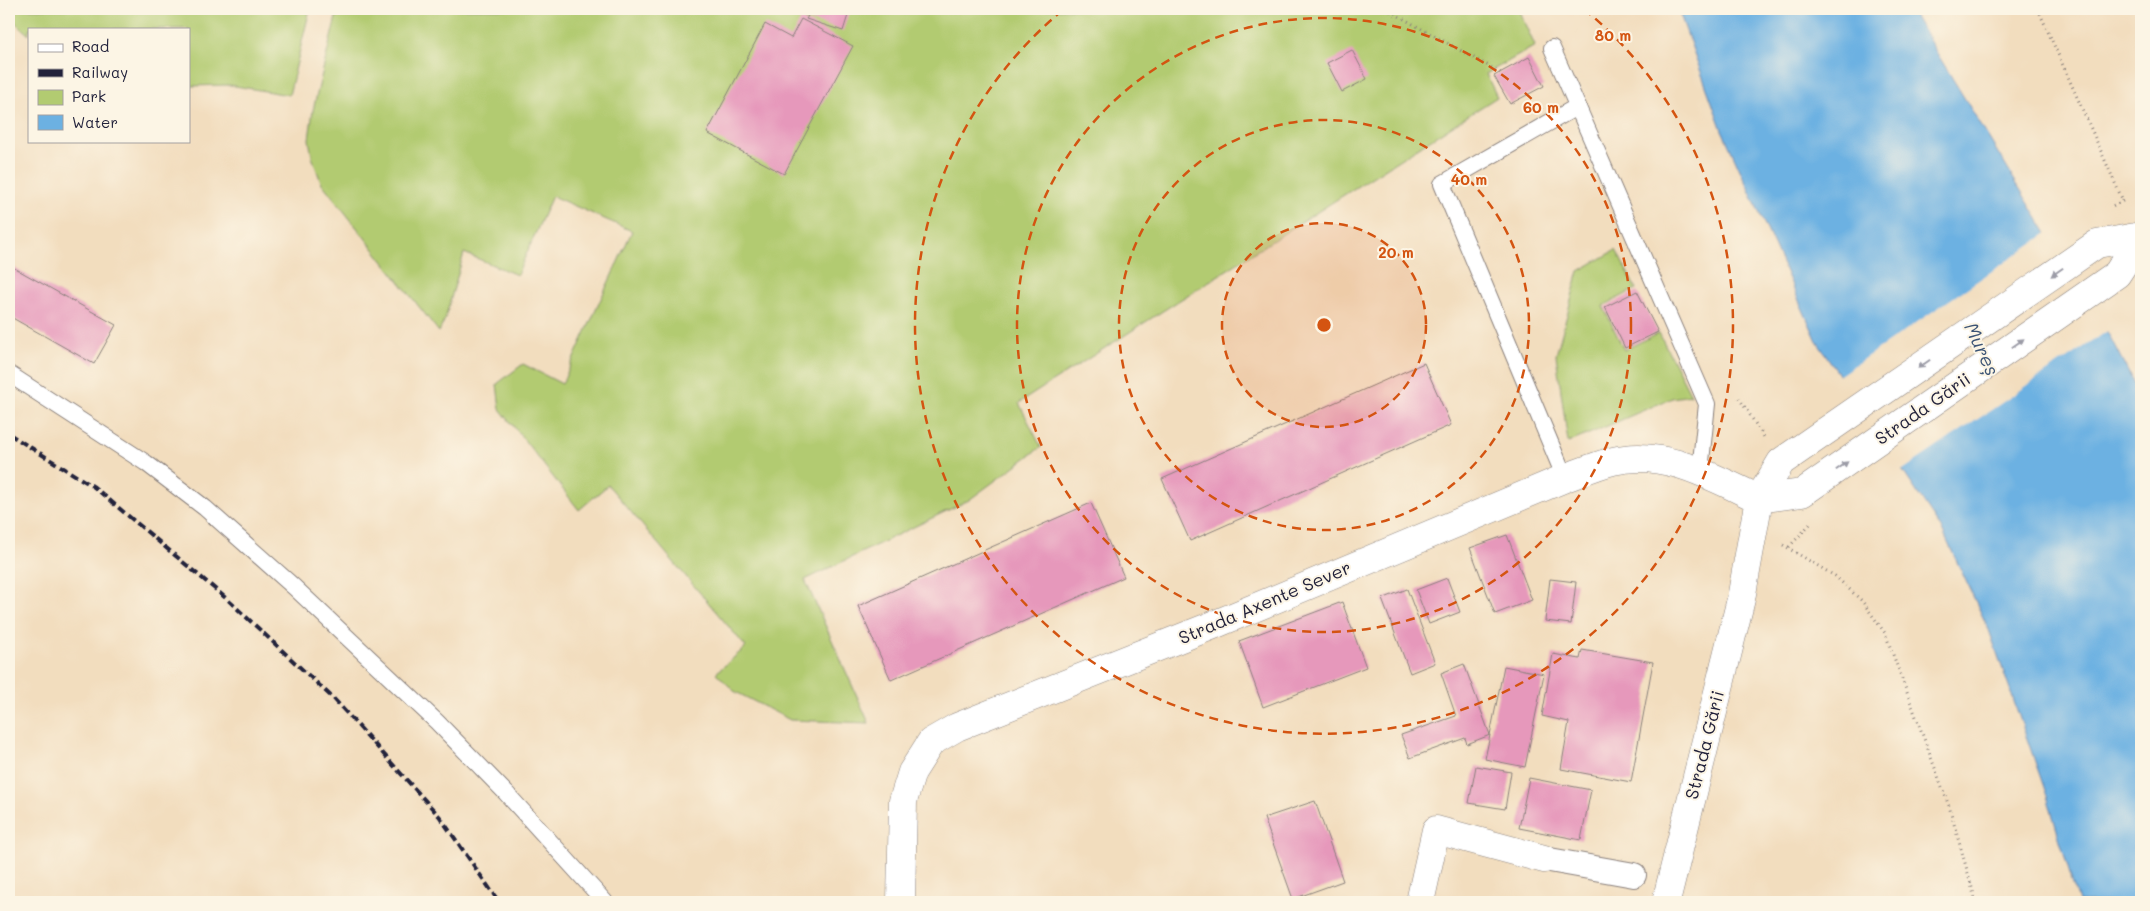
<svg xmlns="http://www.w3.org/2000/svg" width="2150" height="911" viewBox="0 0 2150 911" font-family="Mali,sans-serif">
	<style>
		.green { fill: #b2cb71; stroke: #6a7656 }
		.water { fill: #6cb1e2; stroke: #476a8e }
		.pier { fill: #f2ddbe }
		.building { fill: #e698bb }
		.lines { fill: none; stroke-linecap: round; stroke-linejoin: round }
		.service-casing { stroke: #8a807c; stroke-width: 18 }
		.pedestrian-casing { stroke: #8a807c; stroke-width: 26 }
		.minor-casing { stroke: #8a807c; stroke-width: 29 }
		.secondary-casing { stroke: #8a807c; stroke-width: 29 }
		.path { stroke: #8a807c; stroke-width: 3; stroke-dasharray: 1 4; stroke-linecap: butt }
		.service { stroke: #fff; stroke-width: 16 }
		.pedestrian { stroke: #fff; stroke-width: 24 }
		.minor { stroke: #fff; stroke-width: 28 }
		.secondary { stroke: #fff; stroke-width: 28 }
		.rail { stroke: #22223b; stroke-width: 4; stroke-dasharray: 8 4; stroke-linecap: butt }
		.oneway { fill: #9c9ca7 }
		.ring { fill: none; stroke: #d45411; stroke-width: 2.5; stroke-dasharray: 9 6 }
		.labels { text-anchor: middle; stroke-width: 4; stroke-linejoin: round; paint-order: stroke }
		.street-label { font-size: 18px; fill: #22223b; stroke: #fcf5e5 }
		.water-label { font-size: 19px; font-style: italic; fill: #3c5475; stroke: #fcf5e5 }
		.centre { fill: #d45411; stroke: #fcf5e5; stroke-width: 2.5 }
		.ring-label { font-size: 15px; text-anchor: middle; font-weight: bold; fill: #d45411; stroke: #fcf5e5; stroke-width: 4; stroke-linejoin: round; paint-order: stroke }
	</style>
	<rect width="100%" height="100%" fill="#fcf5e5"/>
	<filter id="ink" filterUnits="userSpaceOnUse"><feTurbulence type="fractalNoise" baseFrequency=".02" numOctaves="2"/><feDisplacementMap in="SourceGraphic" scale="10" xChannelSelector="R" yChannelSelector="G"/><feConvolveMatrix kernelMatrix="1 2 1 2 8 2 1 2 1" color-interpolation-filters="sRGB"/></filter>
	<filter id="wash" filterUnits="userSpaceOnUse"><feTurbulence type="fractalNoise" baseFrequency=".0096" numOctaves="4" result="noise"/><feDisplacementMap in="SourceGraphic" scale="20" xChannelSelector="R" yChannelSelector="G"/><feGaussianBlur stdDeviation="1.12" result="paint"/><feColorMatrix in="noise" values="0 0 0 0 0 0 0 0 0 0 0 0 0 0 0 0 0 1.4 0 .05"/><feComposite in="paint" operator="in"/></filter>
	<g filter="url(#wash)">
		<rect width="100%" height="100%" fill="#f2ddbe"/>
		<path class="green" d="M9 9H310L289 95 229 85 189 86V29H29V35L9 17Z
			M338 9H1518L1535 46 1486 74 1497 97 1019 403 1041 447 969 500 805 580 869 723 790 720 734 691 716 673 746 647 608 485 579 510 500 409 497 384 523 364 562 384 632 231 552 196 517 275 464 253 445 319 439 332 321 182 312 157 309 139 313 110Z
			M1616 250 1636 289 1603 306 1624 350 1659 333 1691 395 1672 398 1568 443 1556 355 1579 271Z"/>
		<path class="water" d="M1678 9H1910L2109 335 2141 397V902H2078L2047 796 1989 630 1942 530 1818 343 1722 130Z"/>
		<path class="pier" d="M2049 232 2109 330 1900 472 1837 377Z"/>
		<g id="blocks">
			<path class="building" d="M788 9H850L843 31 806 19 808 16Z
				M801 19 853 46 784 174 707 133 765 24 791 38Z
				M1352 50 1367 79 1342 92 1327 63Z
				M1529 57 1544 86 1510 104 1494 76Z
				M9 265 116 325 94 364 9 316Z
				M1637 291 1658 332 1625 348 1605 307Z
				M1424 363 1451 425 1190 541 1162 479Z
				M1091 503 1124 577 891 680 858 606Z
				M1507 535 1532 600 1495 614 1470 548Z
				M1447 578 1460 612 1429 624 1416 590Z
				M1550 579 1576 582 1571 624 1545 621Z
				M1407 589 1435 663 1410 673 1382 599Z
				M1342 602 1366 667 1263 707 1239 641Z
				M1582 650 1653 662 1631 782 1561 769 1569 722 1542 716 1553 654 1580 659Z
				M1464 664 1490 735 1504 666 1544 674 1525 767 1485 759 1490 735 1467 744 1465 738 1410 758 1401 735 1456 716 1441 673Z
				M1476 766 1511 772 1505 809 1469 803Z
				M1529 778 1591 790 1581 840 1519 828Z
				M1315 801 1343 881 1293 899 1264 818Z"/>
		</g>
	</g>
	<g filter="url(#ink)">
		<use href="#blocks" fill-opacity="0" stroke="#8a807c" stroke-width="1"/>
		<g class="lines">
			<g class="service-casing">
				<path id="service" d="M1552 48 1707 404 1700 471
					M9 374 146 463 205 508 294 587 437 722 506 793 605 902
					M1565 478 1442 184 1578 106"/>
			</g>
			<g class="pedestrian-casing">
				<path id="pedestrian" d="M1544 859 1634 875"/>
			</g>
			<g class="minor-casing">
				<path id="minor" d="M1420 902 1436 830 1544 859"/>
			</g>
			<g class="secondary-casing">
				<path id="secondary" d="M1759 499 1802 493 2117 274 2141 237
					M901 902 903 801 912 772 931 742 957 727 1211 626 1565 478C1581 472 1597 465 1613 461 1664 448 1714 478 1759 499
					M1666 902 1741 599 1759 499 1781 462 2097 244 2141 236"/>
			</g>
			<path class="path" d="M1386 9 1501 73
				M2038 9 2123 201 2110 207
				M2141 328V335
				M1739 398 1764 437
				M1783 545 1835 576 1862 601 1885 633 1949 806 1976 902
				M1789 547 1811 523"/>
			<use href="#service" class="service"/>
			<use href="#pedestrian" class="pedestrian"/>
			<use href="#minor" class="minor"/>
			<use href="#secondary" class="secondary"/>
			<path class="rail" d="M9 434 94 487 228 600 334 699 440 817 499 902"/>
		</g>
		<defs><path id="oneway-solid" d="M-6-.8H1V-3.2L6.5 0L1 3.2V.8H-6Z" transform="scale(1.25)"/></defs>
		<g class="oneway">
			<use href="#oneway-solid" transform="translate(2057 272) rotate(145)"/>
			<use href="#oneway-solid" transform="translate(2018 343) rotate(-35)"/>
			<use href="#oneway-solid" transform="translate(1924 364) rotate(145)"/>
			<use href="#oneway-solid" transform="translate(1842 466) rotate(-35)"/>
		</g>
	</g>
	<circle cx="1324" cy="325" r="102" fill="#d45411" fill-opacity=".12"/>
	<g class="ring">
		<circle cx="1324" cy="325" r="102"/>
		<circle cx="1324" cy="325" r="205"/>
		<circle cx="1324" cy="325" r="307"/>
		<path d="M1584 9A409 409 0 1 1 1064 9"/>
	</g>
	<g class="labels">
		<g class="street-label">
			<text transform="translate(1923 409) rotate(-35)" y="6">Strada Gării</text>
			<text transform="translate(1265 603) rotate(-23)" y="6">Strada Axente Sever</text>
			<text transform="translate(1705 745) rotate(-76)" y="6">Strada Gării</text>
		</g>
		<g class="water-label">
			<text transform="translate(1982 349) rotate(65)" y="7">Mureș</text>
		</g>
	</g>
	<circle cx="1324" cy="325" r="8" class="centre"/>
	<g class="ring-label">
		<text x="1613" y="41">80 m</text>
		<text x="1541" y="113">60 m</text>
		<text x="1469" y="185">40 m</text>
		<text x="1396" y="258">20 m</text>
	</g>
	<rect width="2150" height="911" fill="none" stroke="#fcf5e5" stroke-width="30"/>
	<rect x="28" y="28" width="162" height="115" fill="#fcf5e5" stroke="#a5a1a1"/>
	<rect x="38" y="44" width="25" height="8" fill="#ffffff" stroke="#a5a1a1"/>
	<text x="72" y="52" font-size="15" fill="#22223b">Road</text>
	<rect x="38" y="69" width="25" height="8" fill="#22223b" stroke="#a5a1a1"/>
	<text x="72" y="78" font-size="15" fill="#22223b">Railway</text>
	<rect x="38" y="90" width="25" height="15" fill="#b2cb71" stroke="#a5a1a1"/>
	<text x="72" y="102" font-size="15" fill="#22223b">Park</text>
	<rect x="38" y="115" width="25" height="15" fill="#6cb1e2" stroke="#a5a1a1"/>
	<text x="72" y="128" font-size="15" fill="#22223b">Water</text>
</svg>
